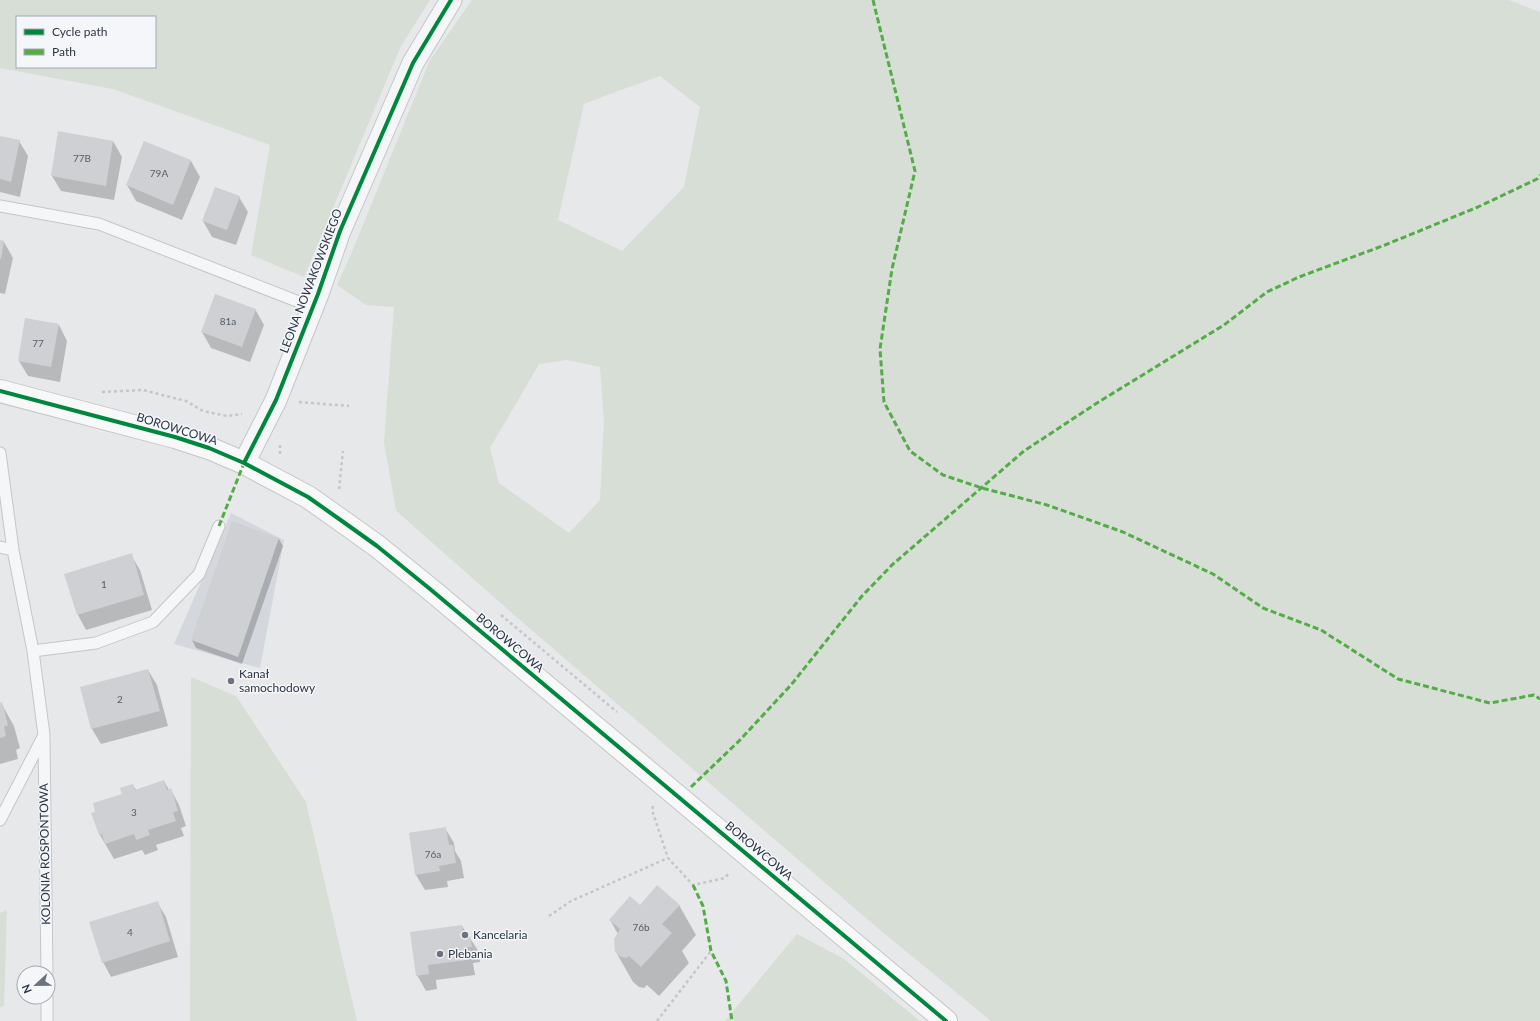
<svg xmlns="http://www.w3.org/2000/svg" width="1540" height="1021" viewBox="0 0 1540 1021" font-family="Lato,sans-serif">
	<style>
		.built { fill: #d4d7dd }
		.green { fill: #d6ded6; fill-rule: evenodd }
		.shadow { fill: #0003 }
		.building { fill: #ced0d3 }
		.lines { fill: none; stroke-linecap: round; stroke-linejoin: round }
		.lane-casing { stroke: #c4c6c8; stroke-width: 13 }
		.street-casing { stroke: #c4c6c8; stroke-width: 23 }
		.secondary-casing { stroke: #c4c6c8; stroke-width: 24 }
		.path { stroke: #c5c6ca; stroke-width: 2.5; stroke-dasharray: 3 3; stroke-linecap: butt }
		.lane { stroke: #f5f6f7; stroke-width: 11 }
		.street { stroke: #f5f6f7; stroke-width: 21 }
		.secondary { stroke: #f8f8f8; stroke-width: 22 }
		.quiet { stroke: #54ac47; stroke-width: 3; stroke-dasharray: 6 3; stroke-linecap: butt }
		.cycleway-casing { stroke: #f4f6f9; stroke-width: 6 }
		.cycleway { stroke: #00873e; stroke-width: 4 }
		.poi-dot { fill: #6c737f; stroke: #f4f6f9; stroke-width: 1.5 }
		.labels { text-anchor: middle; stroke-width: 3; stroke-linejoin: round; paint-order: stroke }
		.number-label { font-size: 10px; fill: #545c69 }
		.street-label { font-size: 12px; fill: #2b3445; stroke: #f4f6f9 }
		.poi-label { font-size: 12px; fill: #2b3445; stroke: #f4f6f9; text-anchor: start }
	</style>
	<rect width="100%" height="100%" fill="#e6e8ea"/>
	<path class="built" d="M231 513 284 540 260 668 174 644Z"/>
	<path class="green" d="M0 0H430L401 46 304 277 251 255 270 145 113 89 0 68ZM17 17H155V67H17Z
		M472 0H1509L1540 12V1021H991L874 925 520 620 401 515 396 510 384 443 394 307 366 305 337 285 352 252 430 60ZM660 76 700 107 684 187 622 251 558 220 584 104 618 91ZM567 360 600 367 604 420 600 500 569 533 499 483 490 448 539 364Z
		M191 677 236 696 306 802 357 1021H190Z
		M7 910 4 1006 0 1007V913Z
		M797 934 844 959 920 1021H725Z"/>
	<path class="shadow" d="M0 137 19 141 28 156 20 197 0 192Z
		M113 141 122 157 114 200 61 191 52 176Z
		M144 142 191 161 200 177 182 220 136 201 127 185Z
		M239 197 248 212 236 245 212 237 203 221Z
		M0 241 4 242 13 258 5 294 0 293Z
		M255 309 264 325 250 362 211 348 202 332Z
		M59 325 67 341 60 382 28 376 19 361Z
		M279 539 283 546 242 664 196 648 192 640Z
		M131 555 140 570 152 610 86 630 78 615Z
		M148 670 157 685 168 726 101 744 92 729 81 688Z
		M1 703 14 726 20 748 16 750 18 759 0 764V704Z
		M164 781 169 790H171L179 805 186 826 181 828 184 836 156 845 158 850 145 855 142 850 114 859 100 835 93 813 97 812 123 795 133 785 136 790Z
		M445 828 454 843 455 851 461 861 464 878 447 881 448 887 425 890 416 875 410 833Z
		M157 902 166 917 178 957 111 977 103 962Z
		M679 905 696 935 682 951 689 963 659 996 647 985 644 988 639 987 633 982 616 952 618 934 610 920 640 906Z
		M462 926 479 952 480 962 473 963 475 975 436 980 437 989 426 991 417 975Z"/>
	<path class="building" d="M58 131 113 141 106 186 51 176Z
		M0 136 20 140 11 182 0 179Z
		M144 141 191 160 173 205 126 185Z
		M215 187 240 196 227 230 202 221Z
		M0 240 4 241 1 259H0Z
		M215 294 256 309 242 347 201 332Z
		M25 318 59 324 51 367 18 361Z
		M232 521 279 538 238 657 191 640Z
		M132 553 144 595 77 615 64 574Z
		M148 669 160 711 91 729 80 687Z
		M2 702 8 725 4 727 6 736 0 738V703Z
		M164 780 167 790 171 788 178 811 173 812 176 821 148 830 150 835 136 840 134 834 105 844 102 834 99 835 91 813 95 812 93 803 122 794 120 788 133 784 135 790Z
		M446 827 449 845H453L456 863 439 866 440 871 415 875 409 833Z
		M657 885 680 905 662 924 672 933 641 967 629 956 626 958 621 957 615 952 614 939 620 929 609 920 630 896 640 905Z
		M158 901 170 941 102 963 89 922Z
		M462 925 464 937 470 936 472 947 465 948 467 960 428 965 429 974 416 976 410 932Z"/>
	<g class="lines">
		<g class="lane-casing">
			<path id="lane" d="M0 206 99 224 312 307
				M0 453 13 550 33 651 44 735 0 820
				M0 547 13 550
				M33 651 96 643 153 622 199 574 219 526
				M44 738 47 973
				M47 997V1021"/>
		</g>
		<g class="street-casing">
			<path id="street" d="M244 463 276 400 318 294 340 231 413 63 451 0"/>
		</g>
		<g class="secondary-casing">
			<path id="secondary" d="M0 391 175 437 209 448 244 463 308 497 342 521 377 546 430 589 946 1021"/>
		</g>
		<path class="path" d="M102 392 143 390 186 401 203 411 227 416 242 414
			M299 402 349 406
			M280 445V456
			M339 489 343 451
			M501 615 617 712
			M653 806 652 810 668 858 693 885 725 878 730 872
			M549 916 571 901 668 858
			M657 1021 711 951"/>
		<use href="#lane" class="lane"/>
		<use href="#street" class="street"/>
		<use href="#secondary" class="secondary"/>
		<path class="quiet" d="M873 0 915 171 892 269 880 349 884 402 910 451 943 475 982 488 1047 505 1123 532 1213 574 1263 608 1321 630 1398 679 1490 703 1534 695 1540 699
			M219 526 244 463
			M691 787 739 741 791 685 862 596 892 565 1024 451 1097 403 1224 325 1267 292 1299 277 1385 245 1478 207 1537 179 1540 175
			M693 885 703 906 711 951 726 981 732 1021"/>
		<g class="cycleway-casing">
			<path id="cycleway" d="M0 391 175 437 209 448 244 463 308 497 342 521 377 546 430 589 946 1021
				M244 463 276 400 318 294 340 231 413 63 451 0"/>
		</g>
		<use href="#cycleway" class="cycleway"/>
	</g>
	<g class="poi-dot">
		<circle cx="231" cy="681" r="4"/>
		<circle cx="465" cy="935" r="4"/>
		<circle cx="440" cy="954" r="4"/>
	</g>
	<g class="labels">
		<g class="number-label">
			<text x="82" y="162">77B</text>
			<text x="159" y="177">79A</text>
			<text x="228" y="325">81a</text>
			<text x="38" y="347">77</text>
			<text x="104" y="588">1</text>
			<text x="120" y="703">2</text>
			<text x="134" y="816">3</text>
			<text x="433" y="858">76a</text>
			<text x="641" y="931">76b</text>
			<text x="130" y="936">4</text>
		</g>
		<g class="street-label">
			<text transform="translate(311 281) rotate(-69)" y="4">LEONA NOWAKOWSKIEGO</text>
			<text transform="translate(177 429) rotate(17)" y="4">BOROWCOWA</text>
			<text transform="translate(510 643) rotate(40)" y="4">BOROWCOWA</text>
			<text transform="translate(759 851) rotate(40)" y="4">BOROWCOWA</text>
			<text transform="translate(45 854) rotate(-91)" y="4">KOLONIA ROSPONTOWA</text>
		</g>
		<g class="poi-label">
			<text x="239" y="678">Kanał<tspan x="239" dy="14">samochodowy</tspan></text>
			<text x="473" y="939">Kancelaria</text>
			<text x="448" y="958">Plebania</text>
		</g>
	</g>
	<rect x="16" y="16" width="140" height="52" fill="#f4f6f9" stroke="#a4a8b1"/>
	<rect x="24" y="29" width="20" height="6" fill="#00873e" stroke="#a4a8b1"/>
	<text x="52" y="36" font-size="12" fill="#2b3445">Cycle path</text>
	<rect x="24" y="49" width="20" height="6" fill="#54ac47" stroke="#a4a8b1"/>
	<text x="52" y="56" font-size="12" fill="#2b3445">Path</text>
	<g transform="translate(36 985) rotate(248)"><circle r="19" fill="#f4f6f9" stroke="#a4a8b1"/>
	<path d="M0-3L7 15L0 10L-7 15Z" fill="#6c737f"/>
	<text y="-6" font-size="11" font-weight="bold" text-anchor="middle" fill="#2b3445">N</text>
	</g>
</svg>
